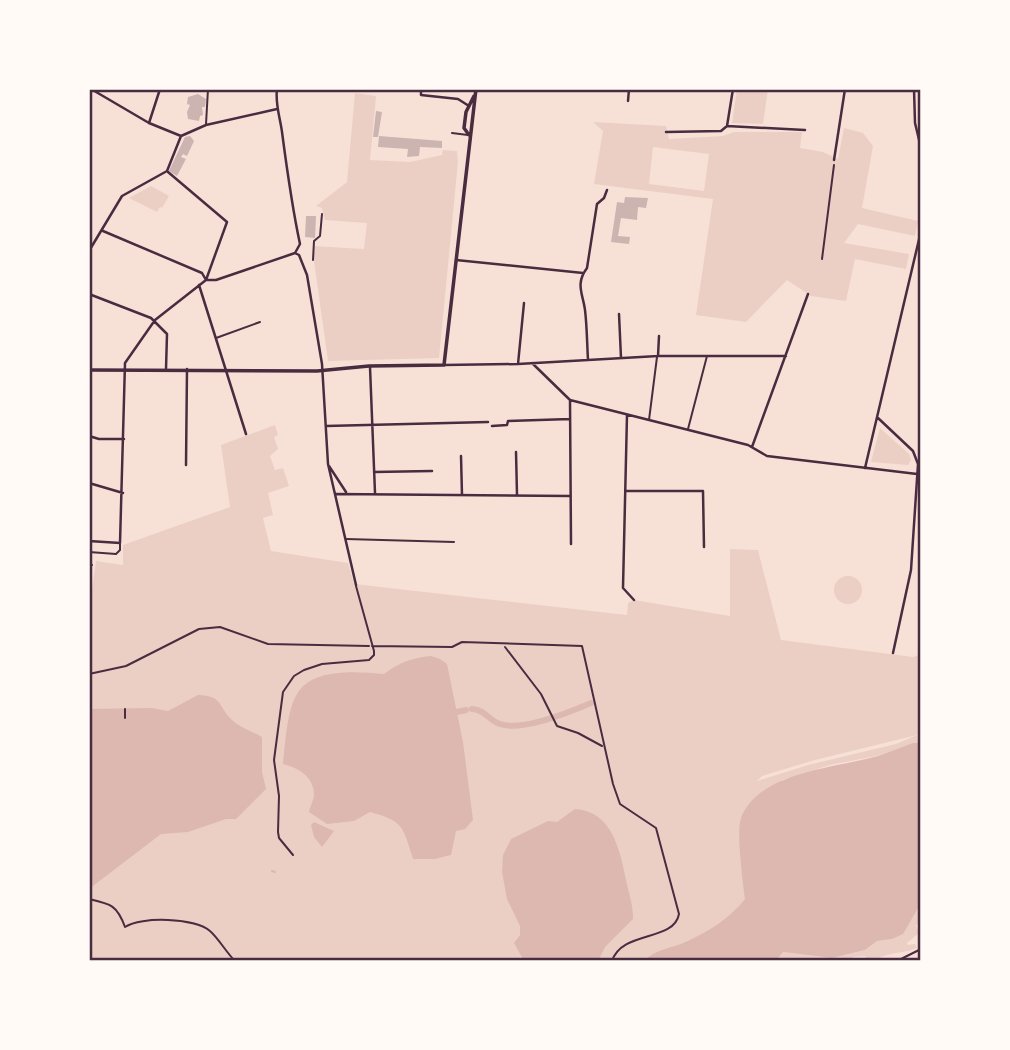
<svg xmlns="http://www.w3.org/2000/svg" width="1010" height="1050" viewBox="0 0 1010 1050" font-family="'Source Sans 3',sans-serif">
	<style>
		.green { fill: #ebcfc5; fill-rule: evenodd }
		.water { fill: #dcb8b0 }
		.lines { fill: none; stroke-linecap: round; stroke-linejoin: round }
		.stream { stroke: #dcb8b0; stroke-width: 2 }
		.canal { stroke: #dcb8b0; stroke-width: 6 }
		.building { fill: #ccb4b1 }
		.path { stroke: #4a2c40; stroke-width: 2 }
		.service { stroke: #4a2c40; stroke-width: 2 }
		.minor { stroke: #4a2c40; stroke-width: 2.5 }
		.tertiary { stroke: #4a2c40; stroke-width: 3.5 }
		.neatline { fill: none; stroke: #4a2c40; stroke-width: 2.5 }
	</style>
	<rect width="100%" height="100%" fill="#f7e1d7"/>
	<path class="green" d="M737 89H768L763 124 732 123Z
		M355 93 376 96 370 160 410 162 442 155 443 150 457 151 458 162 439 358 328 361 314 261V246L364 249 367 223 325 220 322 208 316 206 347 182Z
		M593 122 666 126 669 139 723 136 734 132H802L800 148 823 152 838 159 844 128 863 133 873 146 862 208 918 221 915 236 858 224 844 243 909 254 906 269 855 259 846 301 811 296 787 280 746 322 696 315 713 199 594 184 603 131ZM653 147 709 154 704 191 649 184Z
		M151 186 169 196 162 208 160 207 157 212 129 198Z
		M275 425 278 435 274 437 278 449 270 456 275 470 283 468 289 486 268 493 273 515 263 518 271 551 348 563 354 584 627 615 628 603 634 600 730 616V549L758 550 781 640 913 657 921 654V743L876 756 830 765 782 780 741 851 746 899C729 919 708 932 683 943 670 948 654 950 644 961H89V610L96 561 123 565V545L230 507 221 445ZM917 735 896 744 808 765 757 781 762 776 815 760Z
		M880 428 909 454 911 460 908 465 871 462Z
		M834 590a14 14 0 1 1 28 0a14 14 0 1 1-28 0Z
		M921 903V924L916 925 919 933 907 943 908 945 915 944 917 948C905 953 898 952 887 955 878 958 872 961 863 961L866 956 853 957 851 961H776L783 952 832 958 865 950 877 941 892 939 903 933Z"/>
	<path class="water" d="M431 656 440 659 447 664 463 742 473 820 465 829 456 831 451 855 435 859H413C403 827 404 821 370 812L354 821 327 824 309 812C310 807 314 799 314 795 314 776 298 768 283 764 285 744 287 710 297 694 313 667 358 672 384 674 400 662 412 658 431 656Z
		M198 695C224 696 218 707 232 720 240 728 252 731 262 737V772L266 789 236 819H226L188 832 161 834 89 889V709L152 708 168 711Z
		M913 743H921V903L903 934 892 939 877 941 865 950 832 958 783 952 776 961H644C654 950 670 948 683 943 708 932 729 919 745 899 743 882 736 833 741 818 759 771 837 768 878 756 890 752 902 747 913 743Z
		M575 809C612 811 620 850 626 880 629 895 633 903 633 919L605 947 598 961H524L514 943 520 935V926L507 899 502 872 503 855 511 839 548 821 557 822Z
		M314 822 334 831 322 847 314 837 311 825Z"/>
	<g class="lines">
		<path class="stream" d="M272 871 275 872"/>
		<path class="canal" d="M472 709C486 710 489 721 500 724 522 732 570 712 591 703
			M457 712 466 710"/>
	</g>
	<path class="building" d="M198 94 206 99 205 107H202L203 115 200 116 199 121 188 119 187 112 190 105 187 104 188 97Z
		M376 111 382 112 378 137H373Z
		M190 136 194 141 187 156 183 154 181 157 186 159 177 176 169 171 185 137Z
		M379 136 442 141V148L420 147 419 156 407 157 408 149 378 147Z
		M625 197 648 198 646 208 638 207 637 220 621 218 618 236 630 237 629 244 611 242 617 202 624 203Z
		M306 216H316L315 238 305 237Z"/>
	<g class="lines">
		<path class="path" d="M822 259 834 165
			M313 260 314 241 320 236 322 214
			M505 647 541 694 557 726 578 733 602 746
			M89 674 126 666 199 629 220 627 268 644 369 646
			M125 718V709
			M89 899C111 904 117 905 125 927 141 916 195 918 210 931 219 939 226 952 235 961
			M897 961 921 949"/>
		<path class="service" d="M206 124 208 89
			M452 133 468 135
			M216 338 260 322
			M649 420 657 357
			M688 429 707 356
			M346 539 454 542
			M89 552 116 554 120 550V543
			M89 565H92
			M372 646 452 647 462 642 582 646 613 784 620 804 656 828 679 914C674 942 622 930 612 961
			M293 855 279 838 278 832 279 796 274 760 283 692 294 676 304 670 322 664 369 660 374 655V651L356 586"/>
		<path class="minor" d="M91 89 149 123 181 136
			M277 89C275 104 280 117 282 132 287 170 292 207 300 244L295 253
			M421 89V95L458 99 469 106
			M914 89 915 123 921 148
			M628 101 629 89
			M149 123 160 89
			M727 126 733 89
			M666 132 721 131 727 126 805 130
			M181 136 206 125 277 109
			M834 160 845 89
			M168 172 227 222 206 280
			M103 231 202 273 206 280
			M89 251 122 196 167 171 181 136
			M295 253 299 255 307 275 322 364 328 464 356 585
			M456 260 583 273
			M199 285 246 434
			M89 294 151 318 167 334 166 369
			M619 314 621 358
			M658 356 659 336
			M588 360C587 344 587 326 585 310 583 294 575 284 587 268L597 204 604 198 607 190
			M532 363 570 400 748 445 767 456 917 474
			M518 364 524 303
			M444 365 518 364 658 356H786
			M370 367 375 493
			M570 400 571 544
			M627 415 623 588 634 600
			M878 418 913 451 918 464 911 570 893 653
			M326 426 488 422
			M492 426 507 425 508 421 570 419
			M89 436 99 439H124
			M752 447 808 294
			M516 452 517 495
			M461 456 462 495
			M186 465 187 369
			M329 466 346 492
			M865 468 921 231
			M374 472 432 471
			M89 483 123 493
			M626 491H703L704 547
			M336 494 570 496
			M89 541 120 543 125 363 155 320 206 280H216L295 253"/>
		<path class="tertiary" d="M469 135 464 128 466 112 474 96
			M89 370 317 371 369 366 444 365 476 89"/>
	</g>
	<rect width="1010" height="1050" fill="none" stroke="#fffaf5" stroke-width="182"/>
	<rect x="91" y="91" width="828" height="868" class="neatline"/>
</svg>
